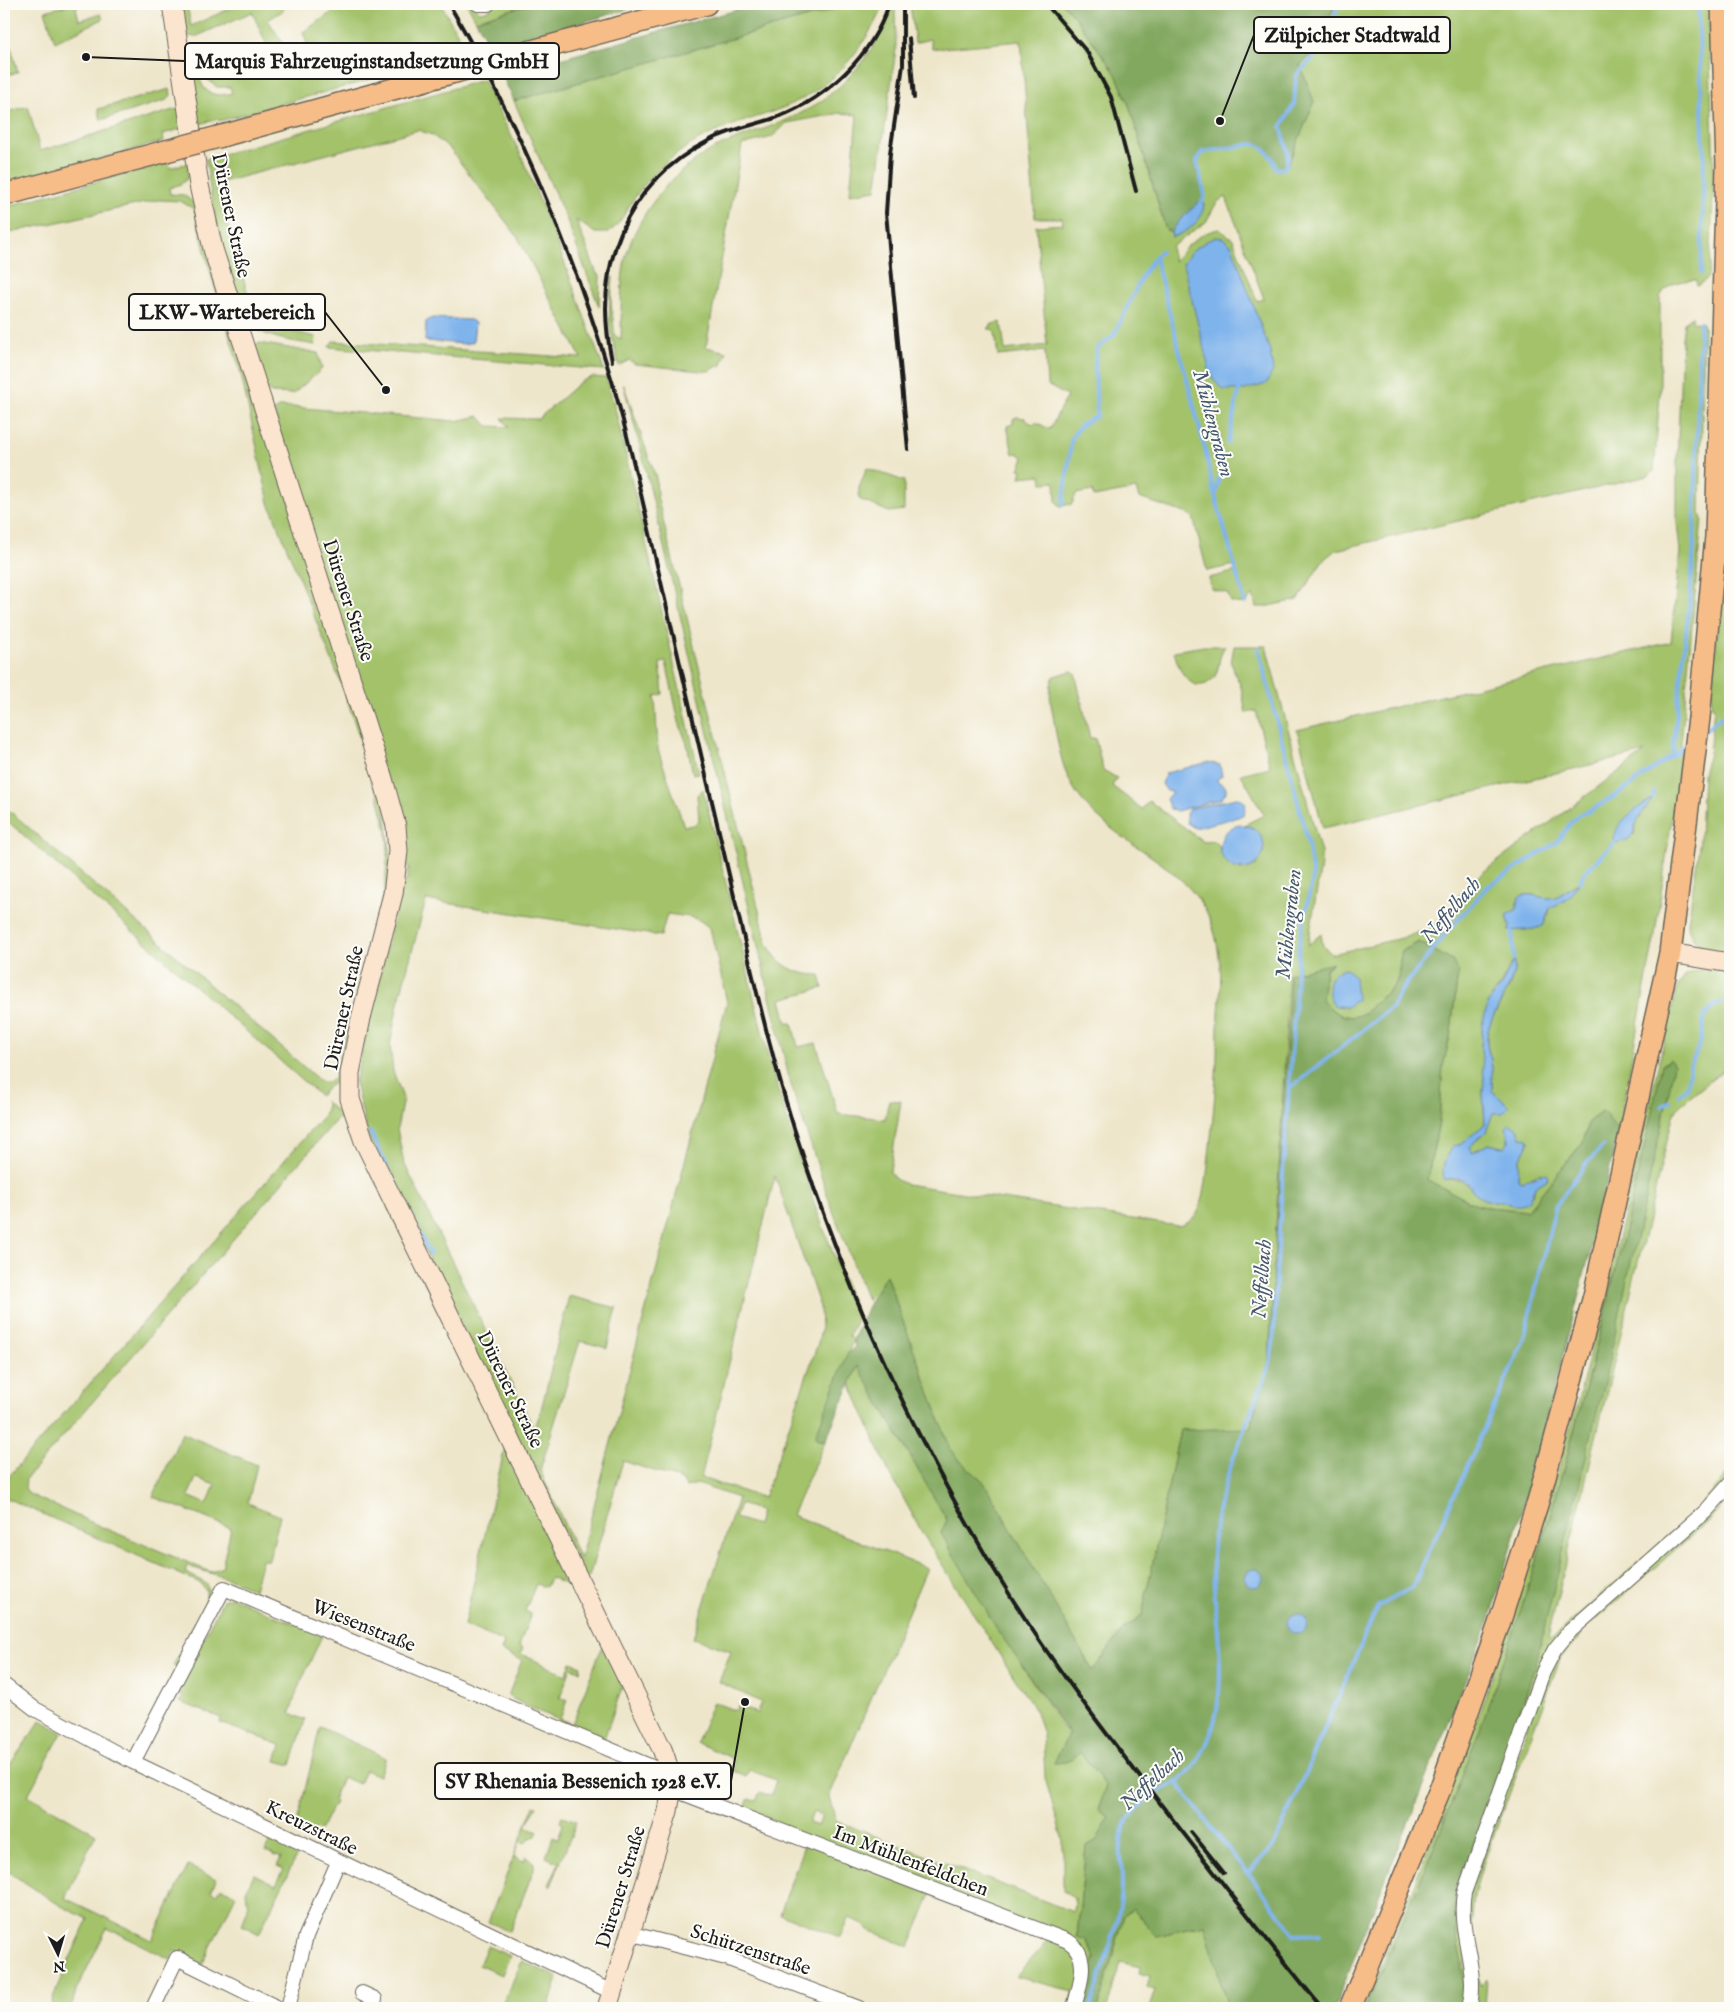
<svg xmlns="http://www.w3.org/2000/svg" width="1734" height="2012" viewBox="0 0 1734 2012" font-family="'IM FELL English',serif">
	<style>
		.green { fill: #a3c26a; stroke: #606f43; fill-rule: evenodd }
		.forest { fill: #82a85e; stroke: #4f623d }
		.water { fill: #7fb3ec; stroke: #4e6884 }
		.lines { fill: none; stroke-linecap: round; stroke-linejoin: round }
		.stream { stroke: #7fb3ec; stroke-width: 4 }
		.street-casing { stroke: #666359; stroke-width: 16 }
		.secondary-casing { stroke: #666359; stroke-width: 21 }
		.primary-casing { stroke: #666359; stroke-width: 24 }
		.street { stroke: #fff; stroke-width: 14 }
		.secondary { stroke: #fce5cf; stroke-width: 19 }
		.primary { stroke: #f7bd88; stroke-width: 21 }
		.rail { stroke: #1c1c1c; stroke-width: 4 }
		.primary-bridge-casing { stroke: #666359; stroke-width: 24; stroke-linecap: butt }
		.primary-bridge { stroke: #f7bd88; stroke-width: 21 }
		.labels { text-anchor: middle; stroke-width: 4; stroke-linejoin: round; paint-order: stroke }
		.street-label { font-size: 20px; fill: #1c1c1c; stroke: #fdfcf7 }
		.water-label { font-size: 21px; font-style: italic; fill: #44586f; stroke: #fdfcf7 }
		.leader { fill: none; stroke: #1c1c1c; stroke-width: 2 }
		.callout-dot { fill: #1c1c1c; stroke: #fdfcf7; stroke-width: 2 }
		.callout { fill: #fdfcf7; stroke: #1c1c1c; stroke-width: 2 }
		.callout-label { font-size: 21px; text-anchor: middle; font-weight: bold; fill: #1c1c1c }
	</style>
	<rect width="100%" height="100%" fill="#fdfcf7"/>
	<filter id="ink" filterUnits="userSpaceOnUse"><feTurbulence type="fractalNoise" baseFrequency=".02" numOctaves="2"/><feDisplacementMap in="SourceGraphic" scale="10" xChannelSelector="R" yChannelSelector="G"/><feConvolveMatrix kernelMatrix="1 2 1 2 8 2 1 2 1" color-interpolation-filters="sRGB"/></filter>
	<filter id="wash" filterUnits="userSpaceOnUse"><feTurbulence type="fractalNoise" baseFrequency=".0096" numOctaves="4" result="noise"/><feDisplacementMap in="SourceGraphic" scale="20" xChannelSelector="R" yChannelSelector="G"/><feGaussianBlur stdDeviation="1.12" result="paint"/><feColorMatrix in="noise" values="0 0 0 0 0 0 0 0 0 0 0 0 0 0 0 0 0 1.4 0 .05"/><feComposite in="paint" operator="in"/></filter>
	<g filter="url(#wash)">
		<rect width="100%" height="100%" fill="#eee6ca"/>
		<path class="green" d="M73 4H87L76 7 79 20 101 14 103 19 55 42 45 11Z
			M179 4H187L191 26 240 4H280L284 10 268 20 286 48 287 69 296 67 298 59 304 57 305 62 312 60 303 32 344 4H441L468 53 219 121 218 119 196 125 186 52 193 55C201 75 197 102 232 93L230 87H217L206 78 204 54H213L222 74 230 70 234 79 274 61 252 12 195 37 184 35Z
			M467 4H472L479 12 486 11 496 4H530L476 20Z
			M853 4H884C858 61 824 96 763 115 732 125 703 134 677 154 661 166 646 181 635 197 626 210 621 224 608 233H595L576 220 597 274 600 275 599 307 568 223 514 101Z
			M893 4H895L896 49 876 190 850 194 857 115 841 113 787 123 772 137 742 145 706 347 727 352 721 367 719 365 710 371H700L635 364 629 360 619 366 609 325 611 277H613L611 303 615 336 621 339C622 312 619 283 626 256 639 210 678 164 722 145 749 133 777 126 803 112 845 90 879 48 893 4Z
			M910 4H1063L1074 16 1116 74 1129 105 1166 230 1171 232 1172 237C1183 234 1186 230 1193 221 1212 197 1202 188 1197 161L1202 152 1253 144 1259 145 1273 159 1288 165 1314 102 1300 65 1317 49 1335 4H1708L1714 172 1710 268 1707 279 1697 286 1696 280C1680 281 1668 282 1660 297V394L1654 471 1648 476 1336 550 1323 560 1298 600 1264 607H1256L1253 595C1246 604 1242 605 1231 602L1227 593 1211 589 1209 578 1237 571 1235 565 1207 571 1193 517 1188 514 1139 498 1136 489 1094 497 1092 491 1076 494 1072 504 1060 506 1056 501 1055 482 1042 483 1041 475 1020 477 1022 470 1019 469 1024 458 1018 453 1013 454 1007 426 1013 424V419L1017 417 1025 418V420L1033 424 1035 422 1050 429 1067 396 1047 385 1045 351 998 356 995 333 992 329H988L992 324 1001 322 1005 350 1047 345 1036 226 1063 224 1062 218H1035L1021 41 932 49 930 39 915 43ZM1226 197 1264 299 1257 301 1233 239 1219 229C1200 232 1185 247 1174 262L1171 247 1206 222 1217 202Z
			M4 32H7L18 72 4 76V64L6 63Z
			M483 80 521 155 556 240 604 370 329 347 333 341 581 358 517 236 449 148 432 135 418 130 215 184 253 311 262 324 316 337 315 345C293 341 264 339 247 322 226 300 210 191 206 159Z
			M170 89 171 95 167 100 101 120 98 109Z
			M28 106 40 151 173 110 180 109 184 128 163 134 164 141 4 185V113Z
			M168 162 169 168 189 163 188 178 181 184 169 188 170 194 184 195 196 205 384 799 392 866 342 1079 329 1086 320 1096 4 818V806L320 1081 326 1083 334 1079 384 892 388 853 387 832 376 788 346 696 269 503 240 370 212 278 194 209 180 201 158 200 4 234V207Z
			M1692 316 1693 322 1703 323 1704 328 1700 514 1702 519 1678 776 1655 934 1618 1131 1603 1111 1588 1122 1583 1142 1527 1211 1479 1206 1427 1180 1439 1122 1443 1066 1451 1032 1458 971 1454 962 1419 942 1402 951C1399 960 1400 969 1398 978 1394 988 1385 994 1377 1001 1373 1004 1370 1009 1366 1012 1349 1023 1332 1013 1322 999L1326 969 1332 964 1289 974 1269 1360 1250 1429 1180 1430 1142 1615 1121 1632 1093 1671 983 1482 962 1463 950 1448 886 1276 872 1298 869 1295 867 1300 831 1206 790 1082 642 454 623 383 656 478 657 496 767 943C777 965 796 975 820 975L823 988 781 999 787 1023H792L798 1047 816 1043 838 1114 885 1119 889 1100 901 1101 890 1171C892 1179 899 1181 906 1184L1178 1226C1189 1224 1196 1218 1200 1207 1206 1191 1207 1172 1209 1155 1214 1113 1217 1070 1218 1027 1219 1007 1222 986 1220 966 1218 946 1215 926 1204 908 1174 857 1108 841 1076 792 1063 773 1059 749 1055 728 1053 711 1046 692 1054 676L1072 671 1075 673 1090 738H1095L1103 770 1117 778 1112 786 1142 809 1149 801 1204 842 1214 841 1219 846 1221 854 1240 870 1257 865 1263 841 1259 833 1244 825 1264 815 1241 774 1270 767 1256 711 1246 713 1241 687 1231 663 1234 646H1266L1321 853V865L1308 945 1321 934 1323 946 1332 954 1406 937 1433 927 1468 885 1486 870 1645 752 1323 828 1297 730 1671 642 1680 551 1677 523V463L1682 338 1684 323ZM1652 799 1637 820 1634 835 1628 816ZM1579 882 1568 899 1550 908 1548 917 1535 929 1509 931 1513 912 1517 909V902L1524 895C1534 893 1541 899 1551 898 1560 897 1571 887 1579 882ZM1514 960C1518 987 1490 1010 1487 1037 1486 1045 1489 1052 1491 1060 1493 1070 1492 1081 1492 1091L1507 1104 1493 1113 1486 1132 1469 1147 1472 1152 1489 1144 1505 1148 1508 1145V1132L1518 1128 1521 1137 1529 1142 1519 1160 1518 1179 1521 1181 1540 1173V1182L1535 1187 1533 1194 1512 1205 1502 1201H1486C1469 1185 1469 1180 1444 1179L1452 1146 1460 1145 1485 1124 1483 1093 1484 1078 1481 1047 1483 1021 1493 994 1499 988Z
			M259 343 318 353 322 369 293 394 272 393 268 391 252 349Z
			M592 377 606 378 615 408 699 773 693 774 687 744 679 722 666 662 660 663 663 694 655 696 658 750 684 826 695 825 699 820 697 795 703 789 771 1068 815 1206 858 1318 849 1336 853 1340 815 1437 820 1441 826 1439 792 1515 927 1568 829 1797 836 1821 1073 1912 1074 1897 1063 1891V1841L1045 1778 1043 1735 1036 1712 924 1536 888 1470 850 1383 858 1366 947 1520 941 1533C992 1620 1045 1706 1106 1786L1098 1809 1109 1817 1097 1841 1086 1846 1077 1936 1086 1940 1095 1958 1081 2008H1068L1073 1991 1016 1977 1049 1939 931 1894 909 1947 869 1930 864 1924 849 1918 840 1937 780 1914 804 1845 766 1831 770 1819 745 1809 748 1799 756 1801 760 1792 771 1796 776 1780 749 1770 746 1776 730 1769 734 1763 732 1758 697 1743 713 1702 736 1711 738 1706 757 1713 761 1702 719 1682 731 1651 693 1638 738 1498 697 1484 686 1487 682 1480 623 1461 589 1577 586 1578 534 1474 537 1467 533 1462 530 1463 369 1139 355 1083 401 886 407 879 409 867 404 864 274 411 279 407H293L456 421 479 416 488 426 509 427 502 418 538 419 580 382ZM426 900 661 936 667 914 690 917 699 920 710 928 727 1002 580 1559 540 1470 580 1341 607 1348 617 1308 569 1296 540 1414 534 1429 404 1163 397 1129 403 1098 393 1071 390 1045 398 1003ZM775 1176 820 1307 821 1330 818 1343 764 1498 701 1478ZM740 1504 761 1511 757 1525 735 1518ZM813 1812 822 1816 818 1826 809 1823Z
			M867 468 904 481V510L889 512 859 499V487Z
			M1730 474V957C1713 952 1688 946 1688 923L1700 839 1703 773 1709 754 1714 707 1711 706Z
			M1204 646H1225C1218 656 1220 667 1215 676 1213 680 1209 682 1206 684 1187 691 1177 665 1174 651Z
			M1704 969 1730 970V1065L1678 1107 1673 1116 1548 1638 1552 1639 1694 1513 1730 1471V1478L1713 1498 1550 1645 1544 1654 1462 1885 1467 1981 1464 2008H1461C1471 1974 1450 1935 1456 1897L1540 1645 1668 1096 1662 1065C1621 1256 1574 1446 1514 1632 1472 1760 1420 1883 1366 2006L1364 2004C1452 1800 1527 1591 1584 1378 1618 1248 1645 1117 1677 987L1687 974Z
			M325 1101 339 1114H346L575 1588 550 1578 546 1587 536 1584 525 1611 531 1614 519 1646 523 1648 521 1654 566 1675 571 1662 581 1666 580 1671 571 1668 560 1697 567 1700 560 1719 572 1724 603 1644 623 1685 604 1739 524 1705 508 1696 522 1660 501 1651 504 1642 464 1625 505 1447 350 1129 345 1121 338 1118 26 1479 25 1488 29 1494 104 1528 211 1572 222 1567 231 1528 153 1497 182 1433 257 1465 248 1503 280 1516 269 1560H262L254 1590 233 1580 187 1566 185 1572 207 1584 211 1603 177 1668 173 1666 206 1601V1591L200 1583 6 1498 4 1501V1482L324 1115 327 1105ZM196 1478 215 1485 207 1504 188 1496Z
			M1730 1491V1497L1707 1522 1588 1626 1560 1659 1482 1867 1474 1894 1471 1930 1480 1986 1487 1979 1485 2008H1474L1467 1899 1538 1696 1561 1648Z
			M232 1597 322 1636 298 1688 290 1713 305 1720 291 1765 276 1761 281 1745 220 1723 221 1718 180 1702 183 1696 176 1692 223 1600Z
			M41 1720 62 1733 28 1795 96 1834 65 1898 152 1940 188 1866 216 1879 211 1892 217 1894 221 1887 236 1895 202 1965 174 1951 170 1959 107 1928 76 1991 71 2008H50L57 1987 88 1919 61 1906 4 1869V1773Z
			M320 1727 386 1758 379 1776 365 1770 359 1784 342 1777 333 1800 335 1802 320 1831 316 1829 311 1838 295 1831Z
			M534 1805 537 1806 526 1826 538 1831 536 1836 530 1838 525 1843 520 1841 514 1857 524 1861 526 1856 534 1863V1869L510 1931 488 1922Z
			M562 1816 577 1821 551 1886 549 1885 559 1863 546 1857 553 1837 558 1839 563 1824 560 1822Z
			M270 1841 297 1855 259 1934 242 1925 248 1908 246 1891 254 1874 276 1885 284 1869 277 1866 281 1858 265 1851Z
			M1133 1908 1156 1936 1205 1925 1228 2008H1149L1155 1990 1147 1988 1150 1976 1139 1973 1140 1967 1120 1962 1107 2008H1098L1124 1915Z
			M487 1946 510 1956 502 1975 479 1965Z
			M522 1961 558 1978 548 2008 501 2007Z"/>
		<path class="forest" d="M530 4H647L490 48 476 20Z
			M758 4H853L514 101 502 75Z
			M1063 4H1335L1317 49 1300 65 1314 102 1288 165 1283 169 1276 168C1272 157 1265 146 1253 144L1202 152 1197 161 1205 196 1203 202 1191 209 1171 232 1166 230 1129 105 1116 74 1074 16Z
			M1419 942 1454 962 1458 971 1451 1032 1443 1066 1439 1122 1427 1180 1479 1206 1527 1211 1583 1142 1588 1122 1603 1111 1618 1131 1597 1226 1525 1499 1488 1624 1334 2008H1228L1205 1925 1156 1936 1133 1908 1124 1915 1098 2008H1081L1095 1958 1086 1940 1077 1937 1086 1846 1097 1840 1109 1817 1098 1810 1106 1786 1080 1752C1073 1761 1066 1763 1054 1763L1069 1733 998 1631 941 1533 947 1520 858 1366 826 1439 820 1441 815 1437 847 1354 855 1347 853 1340 872 1298 886 1275 950 1448 962 1463 983 1481 1093 1671 1121 1632 1142 1615 1180 1430 1250 1428 1269 1360 1289 1007V974L1333 963 1326 969 1322 999C1332 1013 1349 1023 1365 1012 1370 1009 1373 1004 1377 1001 1385 994 1394 988 1398 978 1400 969 1399 960 1402 951Z
			M1670 1059 1674 1065 1668 1096 1605 1379 1535 1667 1456 1897C1449 1937 1472 1971 1461 2008H1365C1420 1885 1471 1761 1513 1633 1575 1447 1621 1256 1662 1065Z"/>
		<path class="water" d="M1199 202H1204C1204 221 1188 232 1172 237L1171 232 1181 219Z
			M1216 237 1223 238 1232 246 1270 351 1273 371 1266 384 1245 390H1224L1214 381 1210 373 1183 264C1189 251 1203 242 1216 237Z
			M432 318 471 320 475 323 473 342 466 344 425 341 426 321Z
			M1209 762 1220 765 1222 776 1216 780 1226 787V792L1221 799 1177 811 1170 809 1166 799 1172 792 1167 791 1162 784 1166 773Z
			M1236 798 1242 799 1246 804 1244 814 1238 817 1195 828 1187 823 1186 814 1189 809Z
			M1653 798C1649 805 1643 811 1639 818 1630 833 1638 840 1614 843 1613 822 1636 809 1653 798Z
			M1220 847a22 22 0 1 1 44 0a22 22 0 1 1-44 0Z
			M1580 881 1568 899 1550 908 1543 926 1535 929 1509 931 1510 926 1506 915 1517 909 1519 897C1532 891 1539 899 1551 898 1561 897 1572 886 1580 881Z
			M1514 959C1518 987 1489 1010 1487 1038 1486 1046 1489 1053 1491 1060 1493 1070 1492 1081 1492 1091L1507 1104 1508 1108 1503 1113H1493L1486 1132 1469 1147 1472 1152 1489 1144 1505 1148 1509 1141 1506 1127 1509 1124 1518 1128 1521 1137 1527 1138 1529 1142 1519 1160 1518 1179 1521 1181 1546 1173 1548 1179 1535 1187 1529 1200 1521 1205H1512L1502 1201H1486L1473 1191 1467 1182 1460 1179H1444C1441 1166 1446 1157 1452 1146L1460 1145 1485 1124 1483 1093 1484 1078 1481 1047 1483 1021 1489 1001 1500 988Z
			M1346 969 1355 977 1357 1000 1347 1007 1335 1006C1324 992 1326 971 1346 969Z
			M1245 1578a9 9 0 1 1 18 0a9 9 0 1 1-18 0Z
			M1287 1624a10 10 0 1 1 20 0a10 10 0 1 1-20 0Z"/>
		<g class="lines">
			<path class="stream" d="M1698 4 1704 159 1701 273
				M1200 205 1205 196 1197 161 1202 152 1253 144C1265 146 1272 157 1276 168L1283 169C1294 159 1284 140 1281 127L1294 104 1296 76 1322 48 1339 4
				M1161 251 1155 257 1204 445 1213 488 1245 603
				M1228 443 1239 390
				M1216 494 1220 472
				M1063 504 1072 437 1082 424 1097 416 1095 365 1097 348 1112 337 1116 331 1143 274 1155 257
				M1258 648 1307 838 1313 876 1299 943 1289 1089
				M1705 730 1730 710
				M1672 756 1690 598 1694 545 1700 322
				M1653 798 1654 792
				M399 801 407 843
				M1580 881 1584 873 1614 843
				M1512 932 1514 959
				M1678 1095 1687 1088 1690 1067 1700 1044 1705 1015 1716 1004 1730 1001
				M1662 1106 1670 1101
				M370 1132 430 1254
				M1176 1781C1214 1834 1257 1882 1295 1935L1320 1934
				M1248 1873 1274 1845 1378 1606 1413 1587 1523 1342 1556 1205 1586 1164 1603 1146
				M1090 2008C1100 1974 1122 1919 1122 1886 1123 1867 1116 1839 1126 1823 1135 1808 1155 1793 1170 1786 1195 1774 1209 1744 1215 1719 1230 1656 1206 1591 1215 1529 1221 1489 1236 1449 1251 1412 1257 1396 1266 1379 1270 1362 1276 1339 1274 1303 1276 1279 1280 1216 1284 1152 1289 1089L1392 1007 1403 988 1446 933 1487 887 1557 842 1572 821 1580 814 1590 811 1621 792 1688 744"/>
		</g>
	</g>
	<g filter="url(#ink)">
		<g class="lines">
			<g class="street-casing">
				<path id="street" d="M478 4H488
					M4 1685 35 1709 133 1762 612 1992
					M133 1762 224 1588 671 1775
					M672 1789 1068 1941C1092 1956 1079 1987 1074 2008
					M629 1933 726 1958 859 2008
					M362 1993 375 1999 371 2008
					M153 2008 177 1958 278 2008
					M288 2008 306 1936 338 1862
					M1469 2008C1480 1970 1457 1933 1464 1893L1543 1672 1555 1649 1569 1632 1706 1511 1730 1484"/>
			</g>
			<g class="secondary-casing">
				<path id="secondary" d="M172 4 199 185 213 249 383 779 396 826 398 851 393 894 361 1018 350 1073V1099L364 1141 662 1749C671 1771 673 1788 668 1811L607 2008
					M1670 953 1730 963"/>
			</g>
			<g class="primary-casing">
				<path id="primary" d="M528 52 706 4
					M222 136 455 72
					M4 195 166 151
					M1350 2008 1441 1787 1499 1624 1539 1498 1594 1296 1670 953 1699 718 1716 536 1727 167 1722 4"/>
			</g>
			<use href="#street" class="street"/>
			<use href="#secondary" class="secondary"/>
			<use href="#primary" class="primary"/>
			<path class="rail" d="M449 4C518 122 572 250 612 381 630 441 643 503 657 565 682 669 706 774 730 879 752 973 773 1067 804 1159 856 1314 926 1462 1013 1600 1059 1673 1111 1740 1163 1807 1216 1875 1268 1942 1322 2008
				M903 4V65L890 153 886 213 908 449
				M1046 4 1087 52 1111 97 1136 191
				M909 38 914 98
				M612 361C592 270 623 184 710 140 731 129 755 125 778 117 828 97 872 56 889 4
				M1191 1832 1224 1873"/>
			<g class="primary-bridge-casing">
				<path id="primary-bridge" d="M455 72 528 52
					M166 151 222 136"/>
			</g>
			<use href="#primary-bridge" class="primary-bridge"/>
		</g>
	</g>
	<g class="labels">
		<g class="street-label">
			<text transform="translate(232 215) rotate(78)" y="7">Dürener Straße</text>
			<text transform="translate(349 600) rotate(72)" y="7">Dürener Straße</text>
			<text transform="translate(343 1008) rotate(-78)" y="7">Dürener Straße</text>
			<text transform="translate(511 1389) rotate(64)" y="7">Dürener Straße</text>
			<text transform="translate(364 1625) rotate(22)" y="7">Wiesenstraße</text>
			<text transform="translate(312 1827) rotate(26)" y="7">Kreuzstraße</text>
			<text transform="translate(911 1860) rotate(21)" y="7">Im Mühlenfeldchen</text>
			<text transform="translate(620 1887) rotate(-73)" y="7">Dürener Straße</text>
			<text transform="translate(751 1949) rotate(18)" y="7">Schützenstraße</text>
		</g>
		<g class="water-label">
			<text transform="translate(1214 423) rotate(75)" y="7">Mühlengraben</text>
			<text transform="translate(1450 910) rotate(-49)" y="7">Neffelbach</text>
			<text transform="translate(1288 924) rotate(-84)" y="7">Mühlengraben</text>
			<text transform="translate(1261 1279) rotate(-86)" y="7">Neffelbach</text>
			<text transform="translate(1152 1779) rotate(-43)" y="7">Neffelbach</text>
		</g>
	</g>
	<path class="leader" d="M1220 121L1254 35M86 57L185 61M386 390L325 312M745 1702L731 1781"/>
	<g class="callout-dot">
		<circle cx="1220" cy="121" r="5"/>
		<circle cx="86" cy="57" r="5"/>
		<circle cx="386" cy="390" r="5"/>
		<circle cx="745" cy="1702" r="5"/>
	</g>
	<g class="callout">
		<rect x="1254" y="17" width="196" height="36" rx="5"/>
		<rect x="185" y="43" width="374" height="36" rx="5"/>
		<rect x="129" y="294" width="196" height="36" rx="5"/>
		<rect x="435" y="1763" width="296" height="36" rx="5"/>
	</g>
	<g class="callout-label">
		<text x="1352" y="42">Zülpicher Stadtwald</text>
		<text x="372" y="68">Marquis Fahrzeuginstandsetzung GmbH</text>
		<text x="227" y="319">LKW-Wartebereich</text>
		<text x="583" y="1788">SV Rhenania Bessenich 1928 e.V.</text>
	</g>
	<rect width="1734" height="2012" fill="none" stroke="#fdfcf7" stroke-width="20"/>
	<g transform="translate(58 1954) rotate(175)" stroke="#fdfcf7" stroke-width="4" paint-order="stroke">
	<path d="M0-4L9 19L0 12L-9 19Z" fill="#1c1c1c"/>
	<text y="-8" font-size="14" font-weight="bold" text-anchor="middle" fill="#1c1c1c">N</text>
	</g>
</svg>
